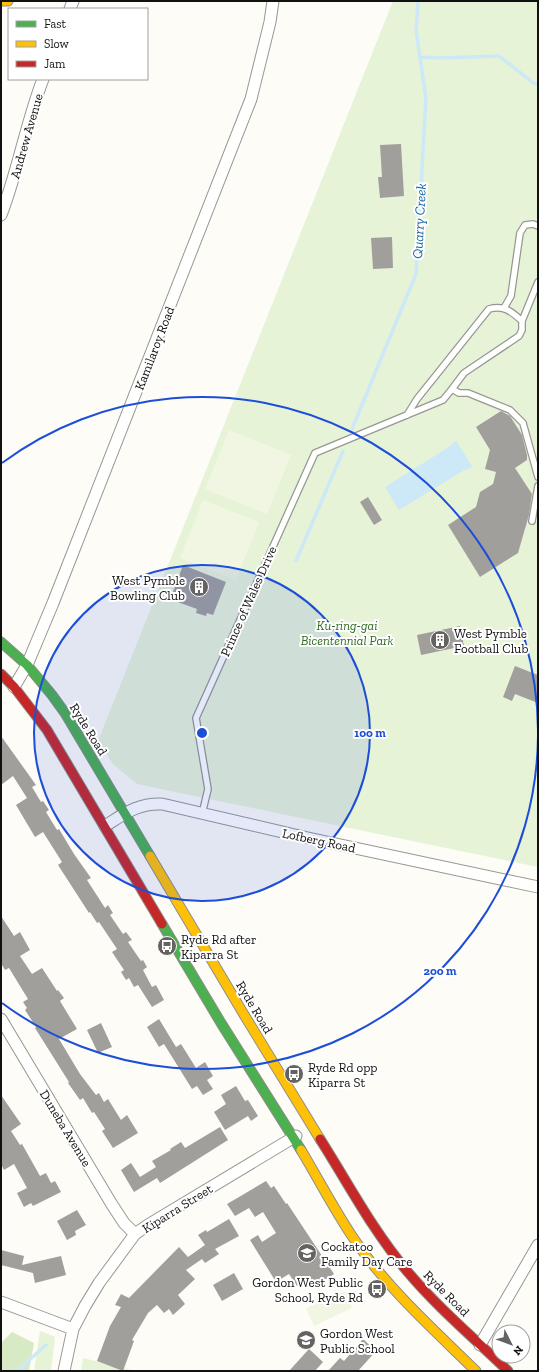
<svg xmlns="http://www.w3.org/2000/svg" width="539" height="1372" viewBox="0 0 539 1372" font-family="'Zilla Slab',serif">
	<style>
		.green { fill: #e7f3d7 }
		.forest { fill: #d8eac5 }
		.pitch { fill: #f0f6e1 }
		.water { fill: #cde8f7 }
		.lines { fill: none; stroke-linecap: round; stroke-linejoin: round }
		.stream { stroke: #cde8f7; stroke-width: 3.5 }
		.building { fill: #a19f9c }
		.lane-casing { stroke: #979795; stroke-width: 8 }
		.street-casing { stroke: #979795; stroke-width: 13 }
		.fast-casing { stroke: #8e8d8b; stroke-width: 11 }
		.slow-casing { stroke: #8e8d8b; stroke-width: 11 }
		.jam-casing { stroke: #8e8d8b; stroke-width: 11 }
		.lane { stroke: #fffffe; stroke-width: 5.5 }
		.street { stroke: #fffffe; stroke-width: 11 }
		.fast { stroke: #4caf50; stroke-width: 9 }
		.slow { stroke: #ffc107; stroke-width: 9 }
		.jam { stroke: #c62828; stroke-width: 9 }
		.ring { fill: none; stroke: #1d4ed8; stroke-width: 2 }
		.labels { text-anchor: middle; stroke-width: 4; stroke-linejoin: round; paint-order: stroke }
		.street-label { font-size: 13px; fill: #111; stroke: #fff }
		.poi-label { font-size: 13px; fill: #111; stroke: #fff; text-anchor: start }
		.park-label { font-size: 13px; font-style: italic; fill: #2f6b1f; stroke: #fff }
		.water-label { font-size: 14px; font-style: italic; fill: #1768a6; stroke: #fff }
		.centre { fill: #1d4ed8; stroke: #fff; stroke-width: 2 }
		.ring-label { font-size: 12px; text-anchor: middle; font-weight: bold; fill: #1d4ed8; stroke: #fff; stroke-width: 4; stroke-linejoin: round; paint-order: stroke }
	</style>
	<rect width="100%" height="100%" fill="#fdfcf7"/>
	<path class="green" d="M393 1H538V867L137 784 113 764 98 741Z
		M40 1331 55 1337 51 1371H34Z
		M83 1358 136 1371H81Z"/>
	<path class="forest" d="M12 1332 34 1343 29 1371H1V1343Z"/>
	<path class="pitch" d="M229 430 291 455 267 514 205 489Z
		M203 500 259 522 236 580 180 558Z
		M345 1291 352 1308 314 1326 306 1308Z"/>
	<path class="water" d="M456 441 472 466 467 470 466 469 399 510 385 487 452 445 451 444Z"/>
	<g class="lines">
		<path class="stream" d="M420 57 439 58 499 56 532 82 538 85
			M352 429 416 274 426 98 416 31 418 1
			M296 561 343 451
			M17 1371 46 1345"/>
	</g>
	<path class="building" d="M401 144 404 196 380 198 378 177H382L380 145Z
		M392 237 393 268 373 269 371 238Z
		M501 411 510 416 522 435 527 455V460L515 468 532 494 529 515 518 553 480 577 448 525 476 507 480 492 493 484 496 472 485 469 490 450 476 427Z
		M368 497 382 520 374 525 360 502Z
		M183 565 226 582 213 615 207 613 206 616 196 613 197 609 175 601 178 594 173 592Z
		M460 626 464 646 421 655 417 635Z
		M515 666 538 675V703L515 694 512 701 503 697Z
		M1 736 36 785 32 787 41 802 43 801 49 810 46 812 57 830 59 829 74 854 91 878 87 880 105 908 108 905 113 913 110 915 123 934 126 932 132 940 128 942 141 961 143 960 147 967 143 970 152 987 156 985 164 1000 152 1007 138 985 134 987 129 978 126 980 121 972 124 970 112 952 117 949 99 922 97 923 90 912 89 913 58 865 62 862 43 832 35 837 16 805 27 798 13 776 1 785Z
		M1 916 14 936 20 932 30 950 20 956 32 974 42 968 57 991 58 990 64 998 60 1001 77 1029 59 1039 80 1074 96 1095 99 1093 104 1102 108 1099 121 1120 127 1115 138 1133 113 1148 102 1131 105 1129 94 1112 92 1113 83 1098 80 1100 68 1083 69 1082 35 1028 36 1027 25 1010 27 1008 23 1002 28 999 9 968 5 970 1 963Z
		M159 1019 176 1047 181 1044 196 1068 205 1062 213 1076 207 1080 213 1089 203 1095 197 1086 192 1089 164 1044 159 1047 147 1027Z
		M101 1023 112 1047 98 1053 87 1030Z
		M236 1086 245 1101 248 1100 258 1116 251 1121 248 1116 225 1130 214 1112 226 1104 221 1095Z
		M1 1095 21 1124 11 1131 20 1145 22 1144 40 1176 46 1173 51 1183 55 1181 61 1192 33 1206 31 1203 24 1207 17 1193 27 1188 14 1164 4 1170 1 1164Z
		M220 1127 228 1140 160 1183 157 1178 134 1192 121 1170 131 1163 140 1177 156 1167 152 1161 171 1150 170 1149 181 1142 185 1148Z
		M266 1181 271 1188 274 1186 286 1204 287 1203 334 1274 314 1287 309 1278 297 1286 289 1274 276 1282 250 1240 258 1235 262 1242 276 1233 263 1212 255 1217 249 1208 235 1216 227 1204Z
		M77 1210 86 1225 75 1231 76 1235 67 1240 57 1221Z
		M229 1219 239 1236 215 1249 219 1254 205 1263 202 1259 186 1270 195 1279 178 1295 185 1304 173 1315 169 1309 164 1313 157 1305 148 1313 132 1340 134 1341 123 1371 97 1361 110 1326 121 1307 115 1305 121 1294 129 1298 179 1247 188 1257 205 1245 198 1235 206 1230 207 1232Z
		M1 1250 24 1256 22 1265 61 1256 66 1275 35 1283 33 1273 1 1265Z
		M234 1273 243 1289 222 1301 213 1285Z
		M363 1339 376 1351 358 1371H328L340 1358 344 1361Z
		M309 1349 323 1362 315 1371H289Z"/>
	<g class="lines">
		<g class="lane-casing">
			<path id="lane" d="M504 308 511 296 520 233 525 225 533 224 538 226
				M522 321 538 282
				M407 415 417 399 489 309C504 305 511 311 522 321V330L519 336 464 373 452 389
				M532 521 538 486
				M202 814 208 789 196 718 315 453 443 400 452 389 459 393H468L510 410 523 423 538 477"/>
		</g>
		<g class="street-casing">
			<path id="street" d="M70 9 73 1
				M1 215C18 171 26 123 43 79
				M14 687 27 665 53 603 251 99 270 22 273 1
				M105 826C124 814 138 803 162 804L308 838 538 887
				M1 1019 111 1203 124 1223 135 1234
				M1 1302 73 1329
				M480 1345 538 1245
				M64 1371 73 1329 85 1306 99 1283 135 1234 148 1225 296 1136"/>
		</g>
		<g class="fast-casing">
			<path id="fast" d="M1 642 27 665 52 695 65 713 150 856
				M162 924 221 1023 301 1150"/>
		</g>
		<g class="slow-casing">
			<path id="slow" d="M1 1H8
				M150 856 243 1013 320 1139
				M301 1150C319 1180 335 1211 354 1239 388 1289 433 1329 476 1371"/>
		</g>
		<g class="jam-casing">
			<path id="jam" d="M1 674 14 687 47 730 162 924
				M320 1139C348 1183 373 1231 407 1271 437 1307 474 1338 508 1371"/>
		</g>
		<use href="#lane" class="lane"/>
		<use href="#street" class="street"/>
		<use href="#fast" class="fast"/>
		<use href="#slow" class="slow"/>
		<use href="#jam" class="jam"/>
	</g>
	<circle cx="202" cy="733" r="168" fill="#1d4ed8" fill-opacity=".12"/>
	<g class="ring">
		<circle cx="202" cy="733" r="168"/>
		<path d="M538 736A336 336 0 0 1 2 1003M2 463A336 336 0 0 1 538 730"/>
	</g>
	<defs>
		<g id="building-disc" transform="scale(1)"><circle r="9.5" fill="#646362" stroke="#fff"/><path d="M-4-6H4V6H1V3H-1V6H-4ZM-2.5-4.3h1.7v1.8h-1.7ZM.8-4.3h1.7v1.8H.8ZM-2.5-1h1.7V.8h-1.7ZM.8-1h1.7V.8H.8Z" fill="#fff"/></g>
		<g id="bus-disc" transform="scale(1)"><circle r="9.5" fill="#646362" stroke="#fff"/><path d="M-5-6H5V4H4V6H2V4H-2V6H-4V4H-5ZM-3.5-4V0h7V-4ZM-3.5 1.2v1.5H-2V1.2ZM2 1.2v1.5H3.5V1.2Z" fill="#fff"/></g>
		<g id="school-disc" transform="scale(1)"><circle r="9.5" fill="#646362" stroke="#fff"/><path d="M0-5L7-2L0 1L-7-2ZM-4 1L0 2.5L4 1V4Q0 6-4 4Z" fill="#fff"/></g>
	</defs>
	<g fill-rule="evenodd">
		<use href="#building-disc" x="199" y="587"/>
		<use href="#building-disc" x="440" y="640"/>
		<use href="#bus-disc" x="167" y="946"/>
		<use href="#bus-disc" x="294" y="1074"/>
		<use href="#school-disc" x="307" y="1253"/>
		<use href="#bus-disc" x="377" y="1289"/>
		<use href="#school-disc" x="306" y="1340"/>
	</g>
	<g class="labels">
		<g class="street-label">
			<text transform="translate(26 136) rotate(-74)" y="5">Andrew Avenue</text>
			<text transform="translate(154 348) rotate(-69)" y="5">Kamilaroy Road</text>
			<text transform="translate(248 601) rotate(-66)" y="5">Prince of Wales Drive</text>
			<text transform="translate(89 729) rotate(58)" y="5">Ryde Road</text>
			<text transform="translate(319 840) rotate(12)" y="5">Lofberg Road</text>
			<text transform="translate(255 1007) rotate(59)" y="5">Ryde Road</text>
			<text transform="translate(66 1128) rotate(59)" y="5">Duneba Avenue</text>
			<text transform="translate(177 1208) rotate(-32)" y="5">Kiparra Street</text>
			<text transform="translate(447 1293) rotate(45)" y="5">Ryde Road</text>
		</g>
		<g class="poi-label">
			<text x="185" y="585" text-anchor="end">West Pymble<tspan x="185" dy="15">Bowling Club</tspan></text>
			<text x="454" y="638">West Pymble<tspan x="454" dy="15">Football Club</tspan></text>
			<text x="181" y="944">Ryde Rd after<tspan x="181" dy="15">Kiparra St</tspan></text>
			<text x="308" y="1072">Ryde Rd opp<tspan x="308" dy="15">Kiparra St</tspan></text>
			<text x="321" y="1251">Cockatoo<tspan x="321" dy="15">Family Day Care</tspan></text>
			<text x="363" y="1287" text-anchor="end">Gordon West Public<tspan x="363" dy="15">School, Ryde Rd</tspan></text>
			<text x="320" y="1338">Gordon West<tspan x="320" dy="15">Public School</tspan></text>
		</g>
		<g class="park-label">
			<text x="347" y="630">Ku-ring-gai<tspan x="347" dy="15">Bicentennial Park</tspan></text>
		</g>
		<g class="water-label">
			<text transform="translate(419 221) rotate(-87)" y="5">Quarry Creek</text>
		</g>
	</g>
	<circle cx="202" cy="733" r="6" class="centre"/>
	<g class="ring-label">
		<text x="370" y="737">100 m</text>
		<text x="440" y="975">200 m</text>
	</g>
	<rect width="539" height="1372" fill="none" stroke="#111111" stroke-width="4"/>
	<rect x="8" y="8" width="140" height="72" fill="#ffffff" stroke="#a0a0a0"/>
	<rect x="16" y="21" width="20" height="6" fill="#4caf50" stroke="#a0a0a0"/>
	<text x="44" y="28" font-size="12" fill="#111111">Fast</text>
	<rect x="16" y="41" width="20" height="6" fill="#ffc107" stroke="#a0a0a0"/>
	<text x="44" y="48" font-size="12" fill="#111111">Slow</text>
	<rect x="16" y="61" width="20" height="6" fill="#c62828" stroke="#a0a0a0"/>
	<text x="44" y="68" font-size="12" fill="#111111">Jam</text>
	<g transform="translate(511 1344) rotate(132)"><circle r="19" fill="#ffffff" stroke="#a0a0a0"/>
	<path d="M0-3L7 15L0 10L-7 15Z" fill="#646362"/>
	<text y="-6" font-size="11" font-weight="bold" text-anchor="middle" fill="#111111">N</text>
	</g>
</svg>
